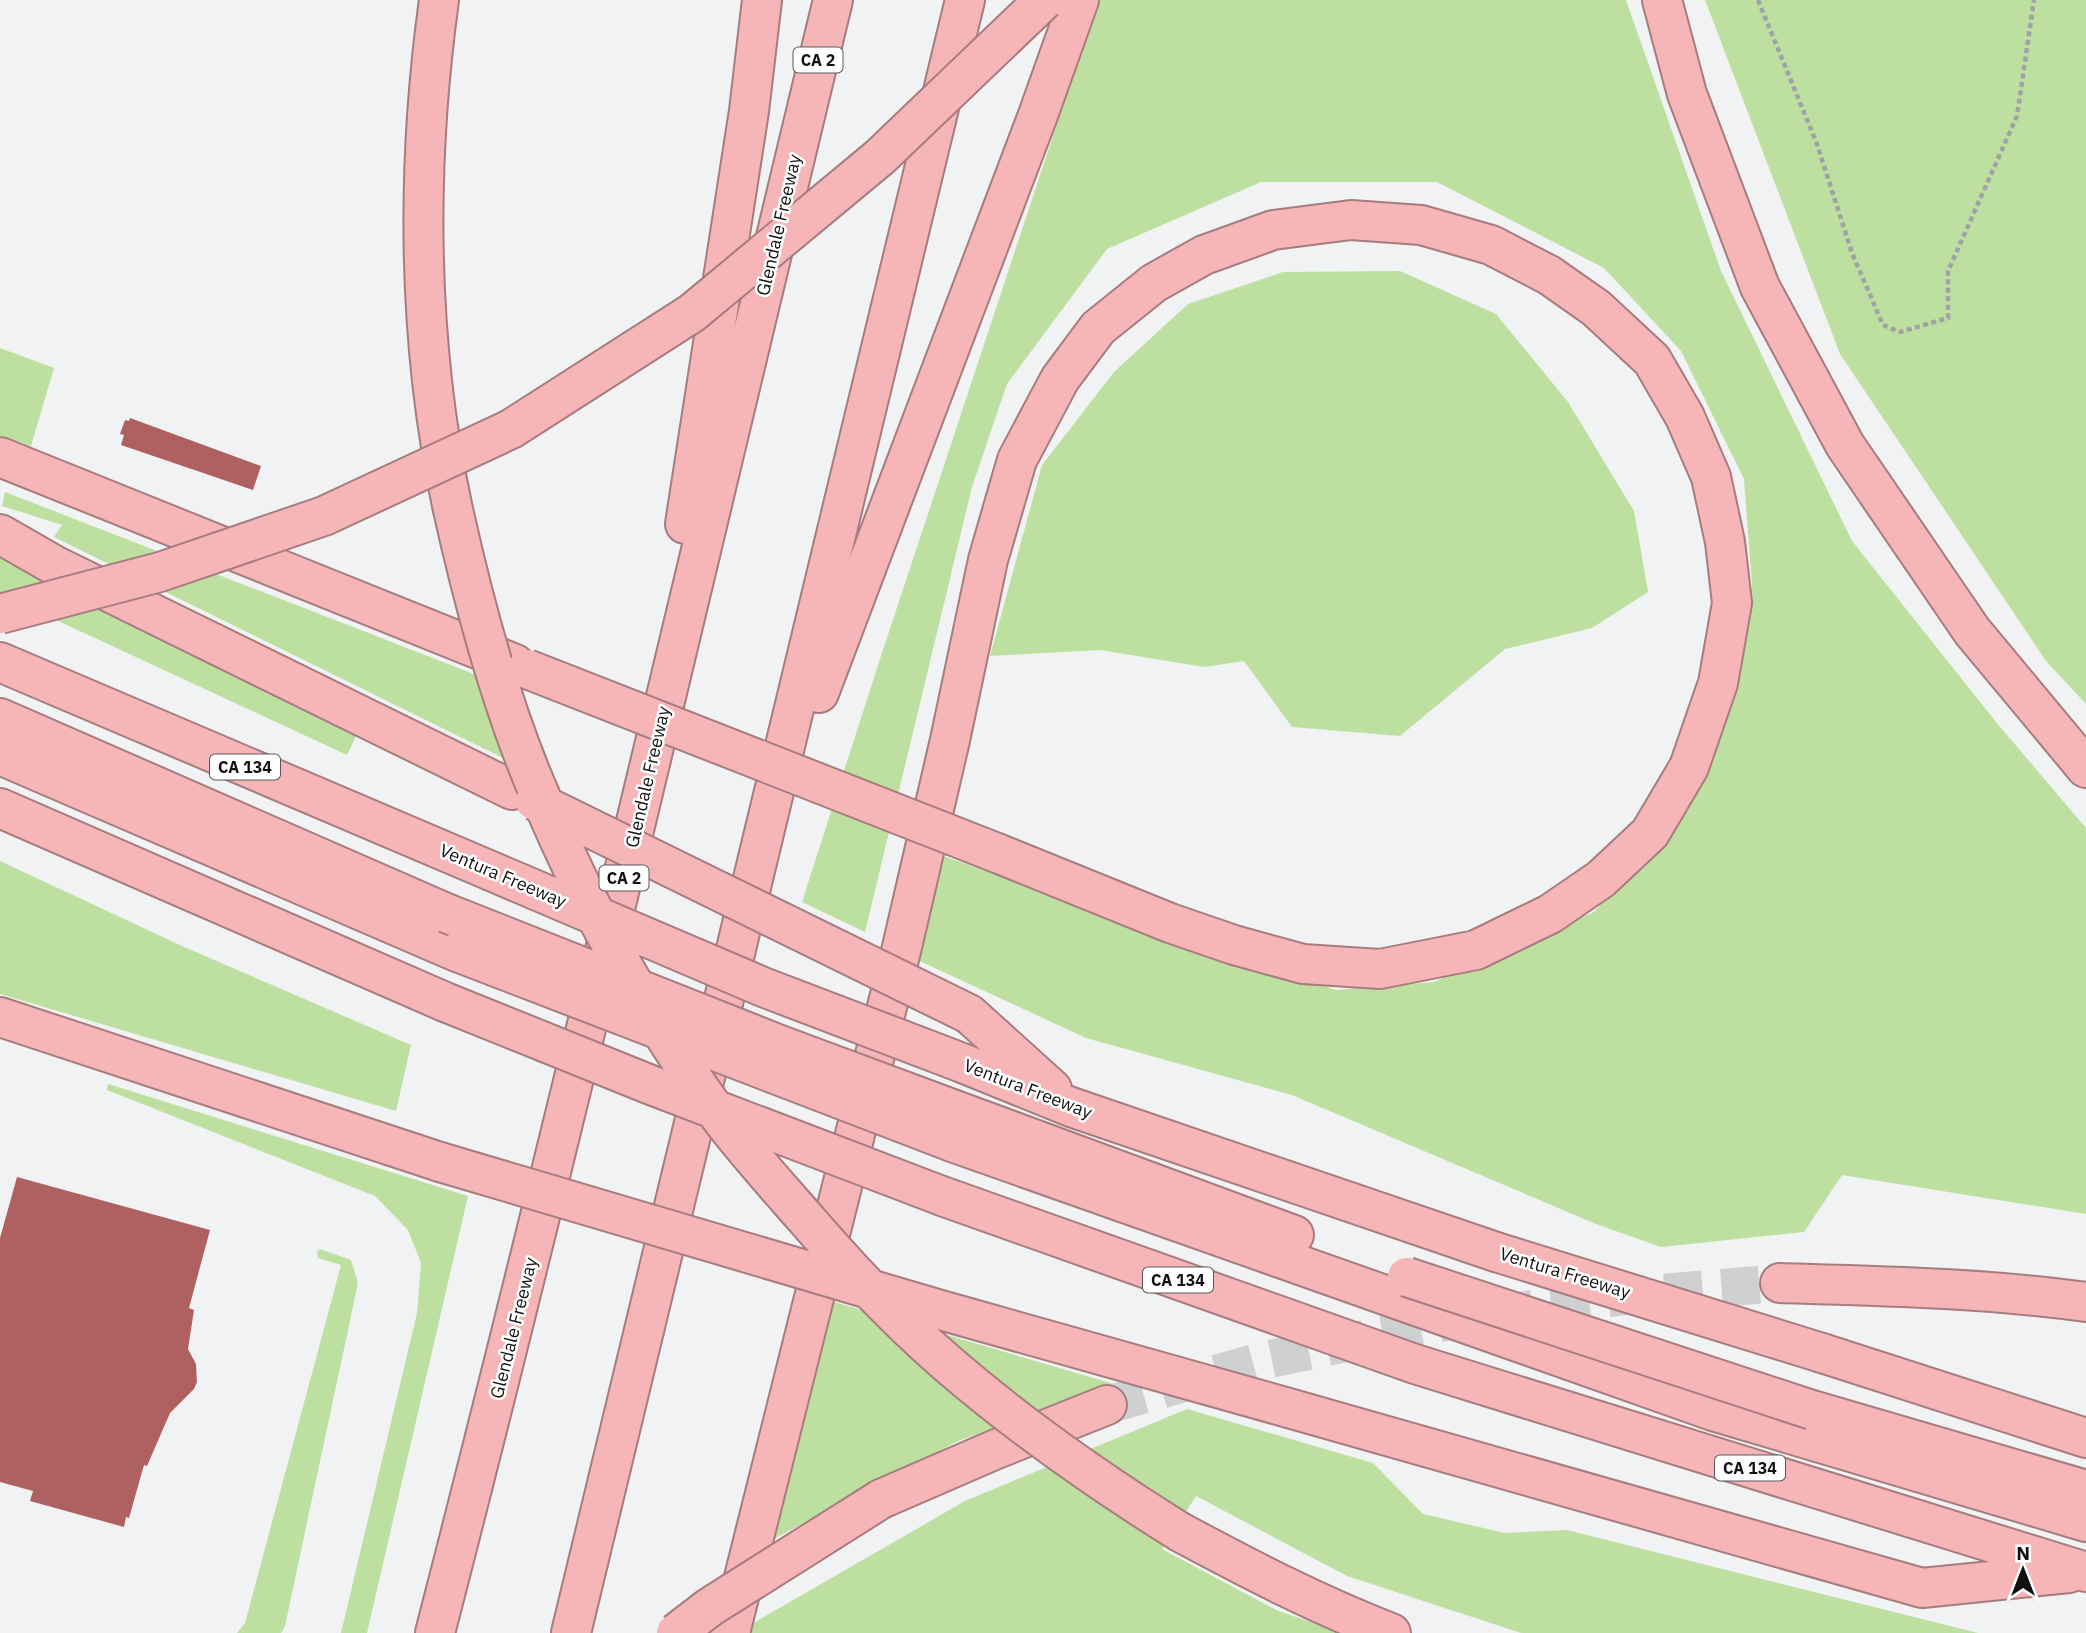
<svg xmlns="http://www.w3.org/2000/svg" width="2086" height="1633" viewBox="0 0 2086 1633" font-family="'IBM Plex Sans',sans-serif">
	<style>
		.green { fill: #bde0a1 }
		.building { fill: #af6161 }
		.lines { fill: none; stroke-linecap: round; stroke-linejoin: round }
		.highway-tunnel { stroke: #cfd0d1; stroke-width: 38; stroke-dasharray: 38 19; stroke-linecap: butt }
		.highway-casing { stroke: #a67c7e; stroke-width: 42 }
		.path { stroke: #a1a2a3; stroke-width: 4.5; stroke-dasharray: 5 3.5; stroke-linecap: butt }
		.highway { stroke: #f6b6b8; stroke-width: 38 }
		.highway-bridge-casing { stroke: #a67c7e; stroke-width: 42; stroke-linecap: butt }
		.highway-bridge { stroke: #f6b6b8; stroke-width: 38 }
		.labels { text-anchor: middle; stroke-width: 5; stroke-linejoin: round; paint-order: stroke }
		.shield { fill: #fff; stroke: #585859; stroke-width: 2 }
		.shield-label { font-size: 16px; font-weight: bold; fill: #111112 }
		.street-label { font-size: 18px; fill: #111112; stroke: #fff }
	</style>
	<rect width="100%" height="100%" fill="#f1f2f3"/>
	<path class="green" d="M1098 0H1626L1721 271 1852 541 1996 722 2086 828V1214L1842 1175 1804 1232 1661 1247 1596 1224 1292 1095 1086 1038 911 957 934 853 1336 990 1434 982 1594 912 1688 809 1734 693 1752 584 1744 479 1681 351 1604 268 1437 182H1261L1107 249 1007 384 972 487 865 932 802 902 878 665Z
		M1705 0H2086V704L2046 661 1840 354Z
		M1400 271 1496 314 1568 402 1634 511 1648 592 1592 628 1505 649 1400 736 1292 727 1244 661 1204 667 1100 650 990 656 1042 465 1114 372 1188 304 1283 272Z
		M0 348 54 368 31 446 0 436Z
		M5 492 523 693 503 758 54 537 62 525 2 506Z
		M0 549 357 734 347 755 0 594Z
		M0 861 182 946 411 1045 396 1111 0 994Z
		M108 1084 468 1196 367 1633H341L417 1313 421 1263 408 1230 375 1196 107 1090Z
		M320 1249 351 1260 358 1283 285 1626 281 1633H237L245 1623 341 1265 318 1258 317 1252Z
		M831 1301 1114 1384 958 1441 770 1541Z
		M1187 1409 1373 1463 1423 1514 1505 1533 1567 1530 1978 1633H1521L1347 1576 1196 1496 1162 1549 1276 1610 1342 1633H748L750 1625 965 1501Z"/>
	<path class="building" d="M130 418 261 466 253 490 121 445 124 435 120 434 125 420 129 421Z
		M17 1177 210 1230 189 1308 194 1310 188 1349 196 1364 197 1382 194 1389 170 1413 147 1466 144 1465 129 1518 126 1517 124 1527 30 1501 33 1491 0 1482V1238Z"/>
	<g class="lines">
		<path class="highway-tunnel" d="M1107 1405 1265 1360 1460 1319 1626 1296 1780 1283"/>
		<g class="highway-casing">
			<path id="highway" d="M439 0C416 166 417 341 452 505
				M1662 0 1687 94 1760 287 1845 445 1972 631 2086 768
				M0 457 515 664
				M685 524 749 111 762 0
				M0 534 54 565 512 790
				M0 662 491 871
				M819 693 1038 115 1079 0
				M0 718 446 913
				M0 755 457 952
				M0 808 445 1002
				M969 1014 1052 1089
				M0 1017 440 1162
				M965 1064 1071 1107 1496 1252
				M955 1110 1294 1235
				M952 1142 1713 1411 2086 1522
				M942 1196 1415 1364 2086 1572
				M1780 1283C1882 1286 1985 1288 2086 1302
				M1822 1353 2086 1438
				M1285 1407 1922 1588 2069 1573
				M1812 1410 2086 1490
				M881 1499 994 1450 1107 1405
				M1180 1532C1249 1569 1318 1605 1391 1633
				M435 1633C575 1091 701 545 833 0
				M571 1633 965 0
				M730 1633 902 947 950 740 988 560 1017 460 1060 379 1098 328 1154 283 1204 255 1273 230 1351 220 1421 225 1491 245 1549 275 1596 308 1652 360 1685 417 1711 477 1725 542 1732 603 1718 683 1689 767 1650 833 1601 879 1550 914 1476 950 1380 969 1303 964 1234 945 1170 923 997 853"/>
		</g>
		<path class="path" d="M1758 0 1817 144 1852 253 1883 325 1900 332 1948 318V271L2017 116 2034 0"/>
		<use href="#highway" class="highway"/>
		<g class="highway-bridge-casing">
			<path id="highway-bridge" d="M452 505C472 596 496 688 531 774 581 896 644 1015 723 1121 749 1155 779 1188 807 1220 851 1271 897 1320 948 1364 1021 1427 1100 1482 1180 1532
				M0 614 160 572 324 516 511 429 692 313 880 157 1044 0
				M527 669 997 853
				M535 801 969 1014
				M491 871 763 987 965 1064
				M446 913 780 1045 955 1110
				M457 952 952 1142
				M445 1002 651 1085 942 1196
				M440 1162 937 1309 1285 1407
				M1496 1252 1822 1353
				M1407 1277 1812 1410
				M676 1633 710 1607 881 1499"/>
		</g>
		<use href="#highway-bridge" class="highway-bridge"/>
	</g>
	<g class="labels">
		<g class="shield">
			<rect x="793.5" y="47.5" width="49" height="25" rx="5"/>
			<rect x="210" y="754.5" width="70" height="25" rx="5"/>
			<rect x="599.5" y="865.5" width="49" height="25" rx="5"/>
			<rect x="1143" y="1267.5" width="70" height="25" rx="5"/>
			<rect x="1715" y="1455.5" width="70" height="25" rx="5"/>
		</g>
		<g class="shield-label">
			<text x="818" y="66">CA 2</text>
			<text x="245" y="773">CA 134</text>
			<text x="624" y="884">CA 2</text>
			<text x="1178" y="1286">CA 134</text>
			<text x="1750" y="1474">CA 134</text>
		</g>
		<g class="street-label">
			<text transform="translate(779 225) rotate(-77)" y="6">Glendale Freeway</text>
			<text transform="translate(648 777) rotate(-77)" y="6">Glendale Freeway</text>
			<text transform="translate(503 876) rotate(23)" y="6">Ventura Freeway</text>
			<text transform="translate(1028 1089) rotate(21)" y="6">Ventura Freeway</text>
			<text transform="translate(1565 1273) rotate(17)" y="6">Ventura Freeway</text>
			<text transform="translate(514 1328) rotate(-76)" y="6">Glendale Freeway</text>
		</g>
	</g>
	<g transform="translate(2023 1570)" stroke="#ffffff" stroke-width="5" paint-order="stroke">
	<path d="M0-5L12 26L0 18L-12 26Z" fill="#111112"/>
	<text y="-10" font-size="19" font-weight="bold" text-anchor="middle" fill="#111112">N</text>
	</g>
</svg>
